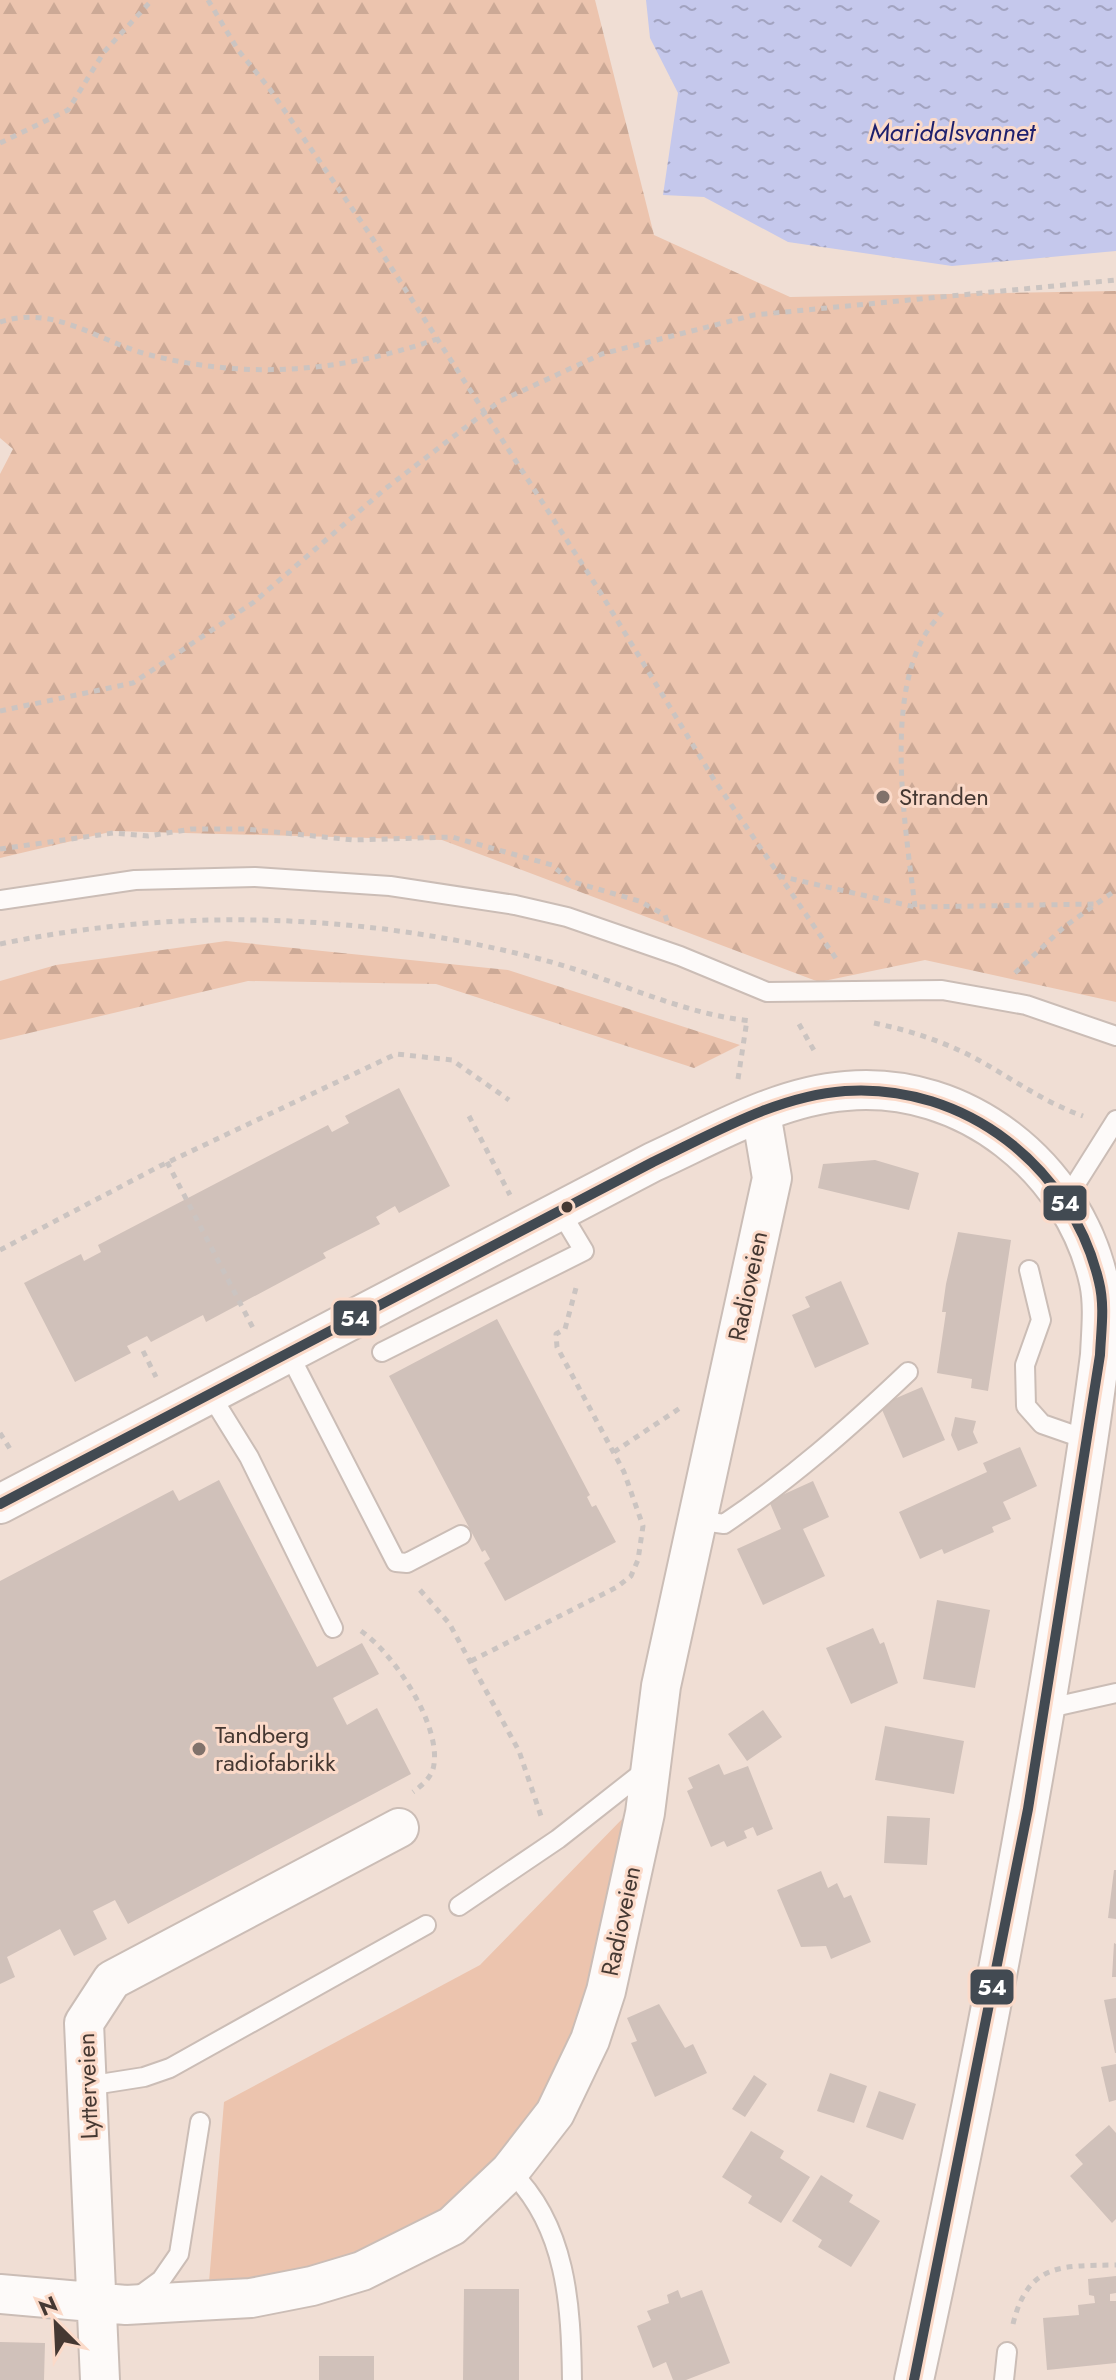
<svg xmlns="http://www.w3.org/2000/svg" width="1116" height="2380" viewBox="0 0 1116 2380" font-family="Jost,sans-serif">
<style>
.grass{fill:#ecc4ae}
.forest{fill:url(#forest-firs)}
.water{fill:url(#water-ripples)}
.building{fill:#d0c1ba}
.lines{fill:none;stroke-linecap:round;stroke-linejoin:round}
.lane-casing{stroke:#cbbdb6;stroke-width:22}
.street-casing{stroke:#cbbdb6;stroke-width:42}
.path{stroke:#cbc4c1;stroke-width:5;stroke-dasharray:6 6;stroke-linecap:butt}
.lane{stroke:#fdfaf9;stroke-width:18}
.street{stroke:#fdfaf9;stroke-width:38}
.bus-1-casing{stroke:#fbdac9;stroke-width:16}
.bus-1{stroke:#424a52;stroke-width:10}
.poi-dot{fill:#81726b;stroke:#fbdac9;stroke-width:3}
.bus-dot{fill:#453832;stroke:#fbdac9;stroke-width:3}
.labels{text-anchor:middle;stroke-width:6;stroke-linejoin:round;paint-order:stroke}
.poi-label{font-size:24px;fill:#453832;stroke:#fbdac9;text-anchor:start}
.street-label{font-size:24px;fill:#453832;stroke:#fbdac9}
.water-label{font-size:26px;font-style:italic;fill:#1d1f6d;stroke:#fbdac9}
.line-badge{stroke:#fbdac9;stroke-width:3}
.badge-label{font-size:22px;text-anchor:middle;font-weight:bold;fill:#fff}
</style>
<defs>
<pattern id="forest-firs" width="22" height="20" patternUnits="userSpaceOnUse" patternTransform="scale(2)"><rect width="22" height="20" fill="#ecc4ae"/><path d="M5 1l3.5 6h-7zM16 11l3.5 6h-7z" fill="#cca996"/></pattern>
<pattern id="water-ripples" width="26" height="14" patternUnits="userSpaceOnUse" patternTransform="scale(2)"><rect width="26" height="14" fill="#c5c8ec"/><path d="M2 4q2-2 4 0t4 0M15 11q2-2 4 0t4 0" fill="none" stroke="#a2a3c0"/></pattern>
</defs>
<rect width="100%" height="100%" fill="#f0ded4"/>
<!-- grass -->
<path class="grass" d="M625 1816C586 2003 570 2170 368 2248 315 2269 266 2284 209 2282L224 2102 480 1965Z"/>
<!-- forest -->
<path class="forest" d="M0 0H595L654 235 790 297 1116 291V1002L925 960 819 982 442 840 114 831 0 858V474L13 449 0 438Z
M226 941 508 970 740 1045 694 1068 436 984 248 981 0 1040V981L56 965Z"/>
<!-- water -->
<path class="water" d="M646 0H1116V251L952 266 788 242 704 197 663 195 678 93 650 38Z"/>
<!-- building -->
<path class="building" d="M399 1088 450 1186 399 1213 395 1206 376 1217 380 1224 323 1253 326 1258 206 1322 203 1315 151 1342 147 1336 127 1346 131 1353 75 1382 24 1283 81 1254 84 1261 101 1252 98 1245 328 1125 332 1132 349 1123 345 1116Z
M875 1160 919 1173 909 1210 818 1188 823 1164Z
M958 1232 1011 1240 988 1391 971 1388 972 1379 937 1373 946 1312H942L946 1284Z
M841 1281 869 1344 815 1368 792 1315 810 1307 805 1297Z
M497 1319 590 1495 587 1497 592 1507 596 1505 616 1542 505 1601 484 1563 490 1559 485 1550 482 1552 389 1376Z
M922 1387 945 1440 903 1458 880 1405Z
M955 1417 976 1421 973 1432 978 1443 958 1451 951 1435Z
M1020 1447 1037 1486 1003 1502 1011 1519 992 1527 994 1532 944 1554 942 1549 920 1559 899 1512 987 1472 983 1463Z
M219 1480 317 1667 362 1643 379 1674 333 1698 347 1725 377 1708 411 1774 128 1924 115 1900 93 1911 107 1939 74 1956 60 1929 7 1957 15 1977 0 1984V1581L173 1490 179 1501Z
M813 1481 829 1517 803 1529 825 1576 763 1605 737 1549 781 1529 769 1501Z
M937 1600 990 1610 975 1688 923 1679Z
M873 1628 880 1644 884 1642 898 1683 851 1704 826 1648Z
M763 1710 782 1737 747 1761 728 1734Z
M885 1726 964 1741 954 1794 875 1780Z
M719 1764 724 1775 748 1766 773 1829 757 1836 753 1827 744 1831 747 1838 727 1847 724 1841 711 1847 687 1791 693 1788 688 1778Z
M887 1816 930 1818 927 1865 884 1863Z
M1114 1870H1116V1919L1108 1918Z
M821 1871 828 1888 837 1883 844 1898 851 1895 871 1942 831 1959 826 1946 801 1947 777 1890Z
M1114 1943 1116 1944V1977H1112Z
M1116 1998V2053H1115L1104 2000Z
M659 2004 685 2048 693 2044 707 2073 655 2097 631 2043 637 2041 627 2018Z
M1116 2064V2100L1109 2102 1101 2067Z
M830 2073 867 2086 854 2123 817 2111Z
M754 2075 767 2084 745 2117 732 2109Z
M879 2091 916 2104 903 2140 866 2127Z
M1109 2125 1116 2133V2219L1112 2223 1070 2176 1083 2164 1075 2155Z
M751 2131 784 2151 780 2158 810 2177 781 2223 748 2203 752 2196 722 2177Z
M821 2175 853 2195 849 2202 880 2221 851 2267 818 2247 822 2240 792 2221Z
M1116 2276V2293L1110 2294V2301H1116V2363L1047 2370 1043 2318 1079 2315 1078 2305 1095 2303 1094 2296 1089 2295 1088 2279Z
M464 2289H519V2380H463Z
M678 2290 681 2298 702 2290 730 2363 686 2380H673L666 2362 653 2368 637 2326 651 2320 647 2311 669 2303 667 2295Z
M0 2342 45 2343 44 2380H0Z
M319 2356H374V2380H319Z"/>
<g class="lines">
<!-- lane casing -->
<g class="lane-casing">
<path id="lane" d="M0 900 135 880 255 877 390 886 515 905 567 917 680 956 767 992 942 990 1026 1005 1116 1036
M1065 1201 1116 1120
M1029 1270 1041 1320 1025 1365 1026 1406 1042 1424 1088 1440
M288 1352 396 1562 407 1563 461 1535
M382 1352 584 1251 560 1211
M210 1394 249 1457 333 1628
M696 1520 724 1524C791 1479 849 1428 908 1372
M1045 1709 1116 1693
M459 1906 558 1839 647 1769
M87 2086 144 2077 170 2068 426 1925
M510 2171C567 2226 571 2306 572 2380
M135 2299 161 2280 179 2254 200 2122
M1004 2380 1007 2352"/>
</g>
<!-- street casing -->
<g class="street-casing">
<path id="street" d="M0 1504 653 1162C714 1134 779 1096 846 1091 965 1080 1074 1168 1099 1282 1104 1306 1101 1331 1100 1355 1089 1443 1074 1531 1060 1618 1019 1874 969 2127 914 2380
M0 2294 126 2305 251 2298 312 2286 362 2271 452 2226 510 2171 555 2113 590 2040 606 1991 645 1813 661 1686 772 1178 761 1113
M100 2380 84 2023 112 1980 399 1828"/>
</g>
<!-- path -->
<path class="path" d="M208 0 238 50 269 88 369 233 597 587 713 778 837 960
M0 143 68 110 104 52 152 0
M0 322C56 304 98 342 150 355 250 380 341 372 437 339
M0 711 133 683 254 602 385 489 500 401 602 354 754 315 1116 280
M0 849 113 833 148 836 192 829H246L353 840 452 837 552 865 570 881 639 901 665 915 667 921
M779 876 915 907 1097 904
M915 907C906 832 886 712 921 642 926 631 935 621 942 612
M0 944C178 907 360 913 536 958 609 976 678 1014 752 1021
M1015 973 1064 927 1116 890
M874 1023C908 1030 942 1041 973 1057 1010 1077 1043 1102 1083 1116
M799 1024 816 1054
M738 1079 747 1020
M469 1116 510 1195
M167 1162 253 1328
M0 1250 160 1166 396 1054 452 1060 509 1100
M143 1351 156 1377
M0 1433 12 1452
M614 1452 680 1408
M420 1590 449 1623 519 1751 541 1816
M361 1631C394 1653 444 1729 433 1769 430 1779 421 1786 413 1792
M471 1661 617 1587 631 1576 638 1560 643 1526 624 1472 557 1347 556 1334 565 1329 576 1288
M1013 2324C1028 2262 1063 2266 1116 2265"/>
<!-- lane -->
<use href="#lane" class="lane"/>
<!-- street -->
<use href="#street" class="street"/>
<!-- bus-1 casing -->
<g class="bus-1-casing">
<path id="bus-1" d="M0 1504 653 1162C714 1133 777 1096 845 1091 965 1083 1072 1167 1099 1282 1105 1306 1101 1331 1100 1355L1028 1809 914 2380"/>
</g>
<!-- bus-1 -->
<use href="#bus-1" class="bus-1"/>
</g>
<!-- markers -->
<g class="poi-dot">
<circle cx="883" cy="797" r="8"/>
<circle cx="199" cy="1749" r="8"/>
</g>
<circle class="bus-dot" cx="567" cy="1207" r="7"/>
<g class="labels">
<!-- poi labels -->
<g class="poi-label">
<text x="899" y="805">Stranden</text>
<text x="215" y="1743">Tandberg<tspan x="215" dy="28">radiofabrikk</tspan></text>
</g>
<!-- street labels -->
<g class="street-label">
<text transform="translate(748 1286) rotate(-78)" y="8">Radioveien</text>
<text transform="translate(621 1921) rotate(-78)" y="8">Radioveien</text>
<text transform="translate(88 2086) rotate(-92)" y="8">Lytterveien</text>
</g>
<!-- water labels -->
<g class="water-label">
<text x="952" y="141">Maridalsvannet</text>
</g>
</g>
<g class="line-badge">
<rect x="1042" y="1184" width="46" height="38" rx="8" fill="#424a52"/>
<rect x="332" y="1299" width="46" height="38" rx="8" fill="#424a52"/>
<rect x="969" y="1968" width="46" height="38" rx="8" fill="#424a52"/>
</g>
<g class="badge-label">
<text x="1065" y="1211">54</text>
<text x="355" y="1326">54</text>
<text x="992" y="1995">54</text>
</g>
<!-- north arrow -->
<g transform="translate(56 2324) rotate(336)" stroke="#fbdac9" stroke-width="6" paint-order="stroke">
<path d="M0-6L14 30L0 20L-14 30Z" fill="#453832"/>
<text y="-12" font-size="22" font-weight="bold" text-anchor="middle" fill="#453832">N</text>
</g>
</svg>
